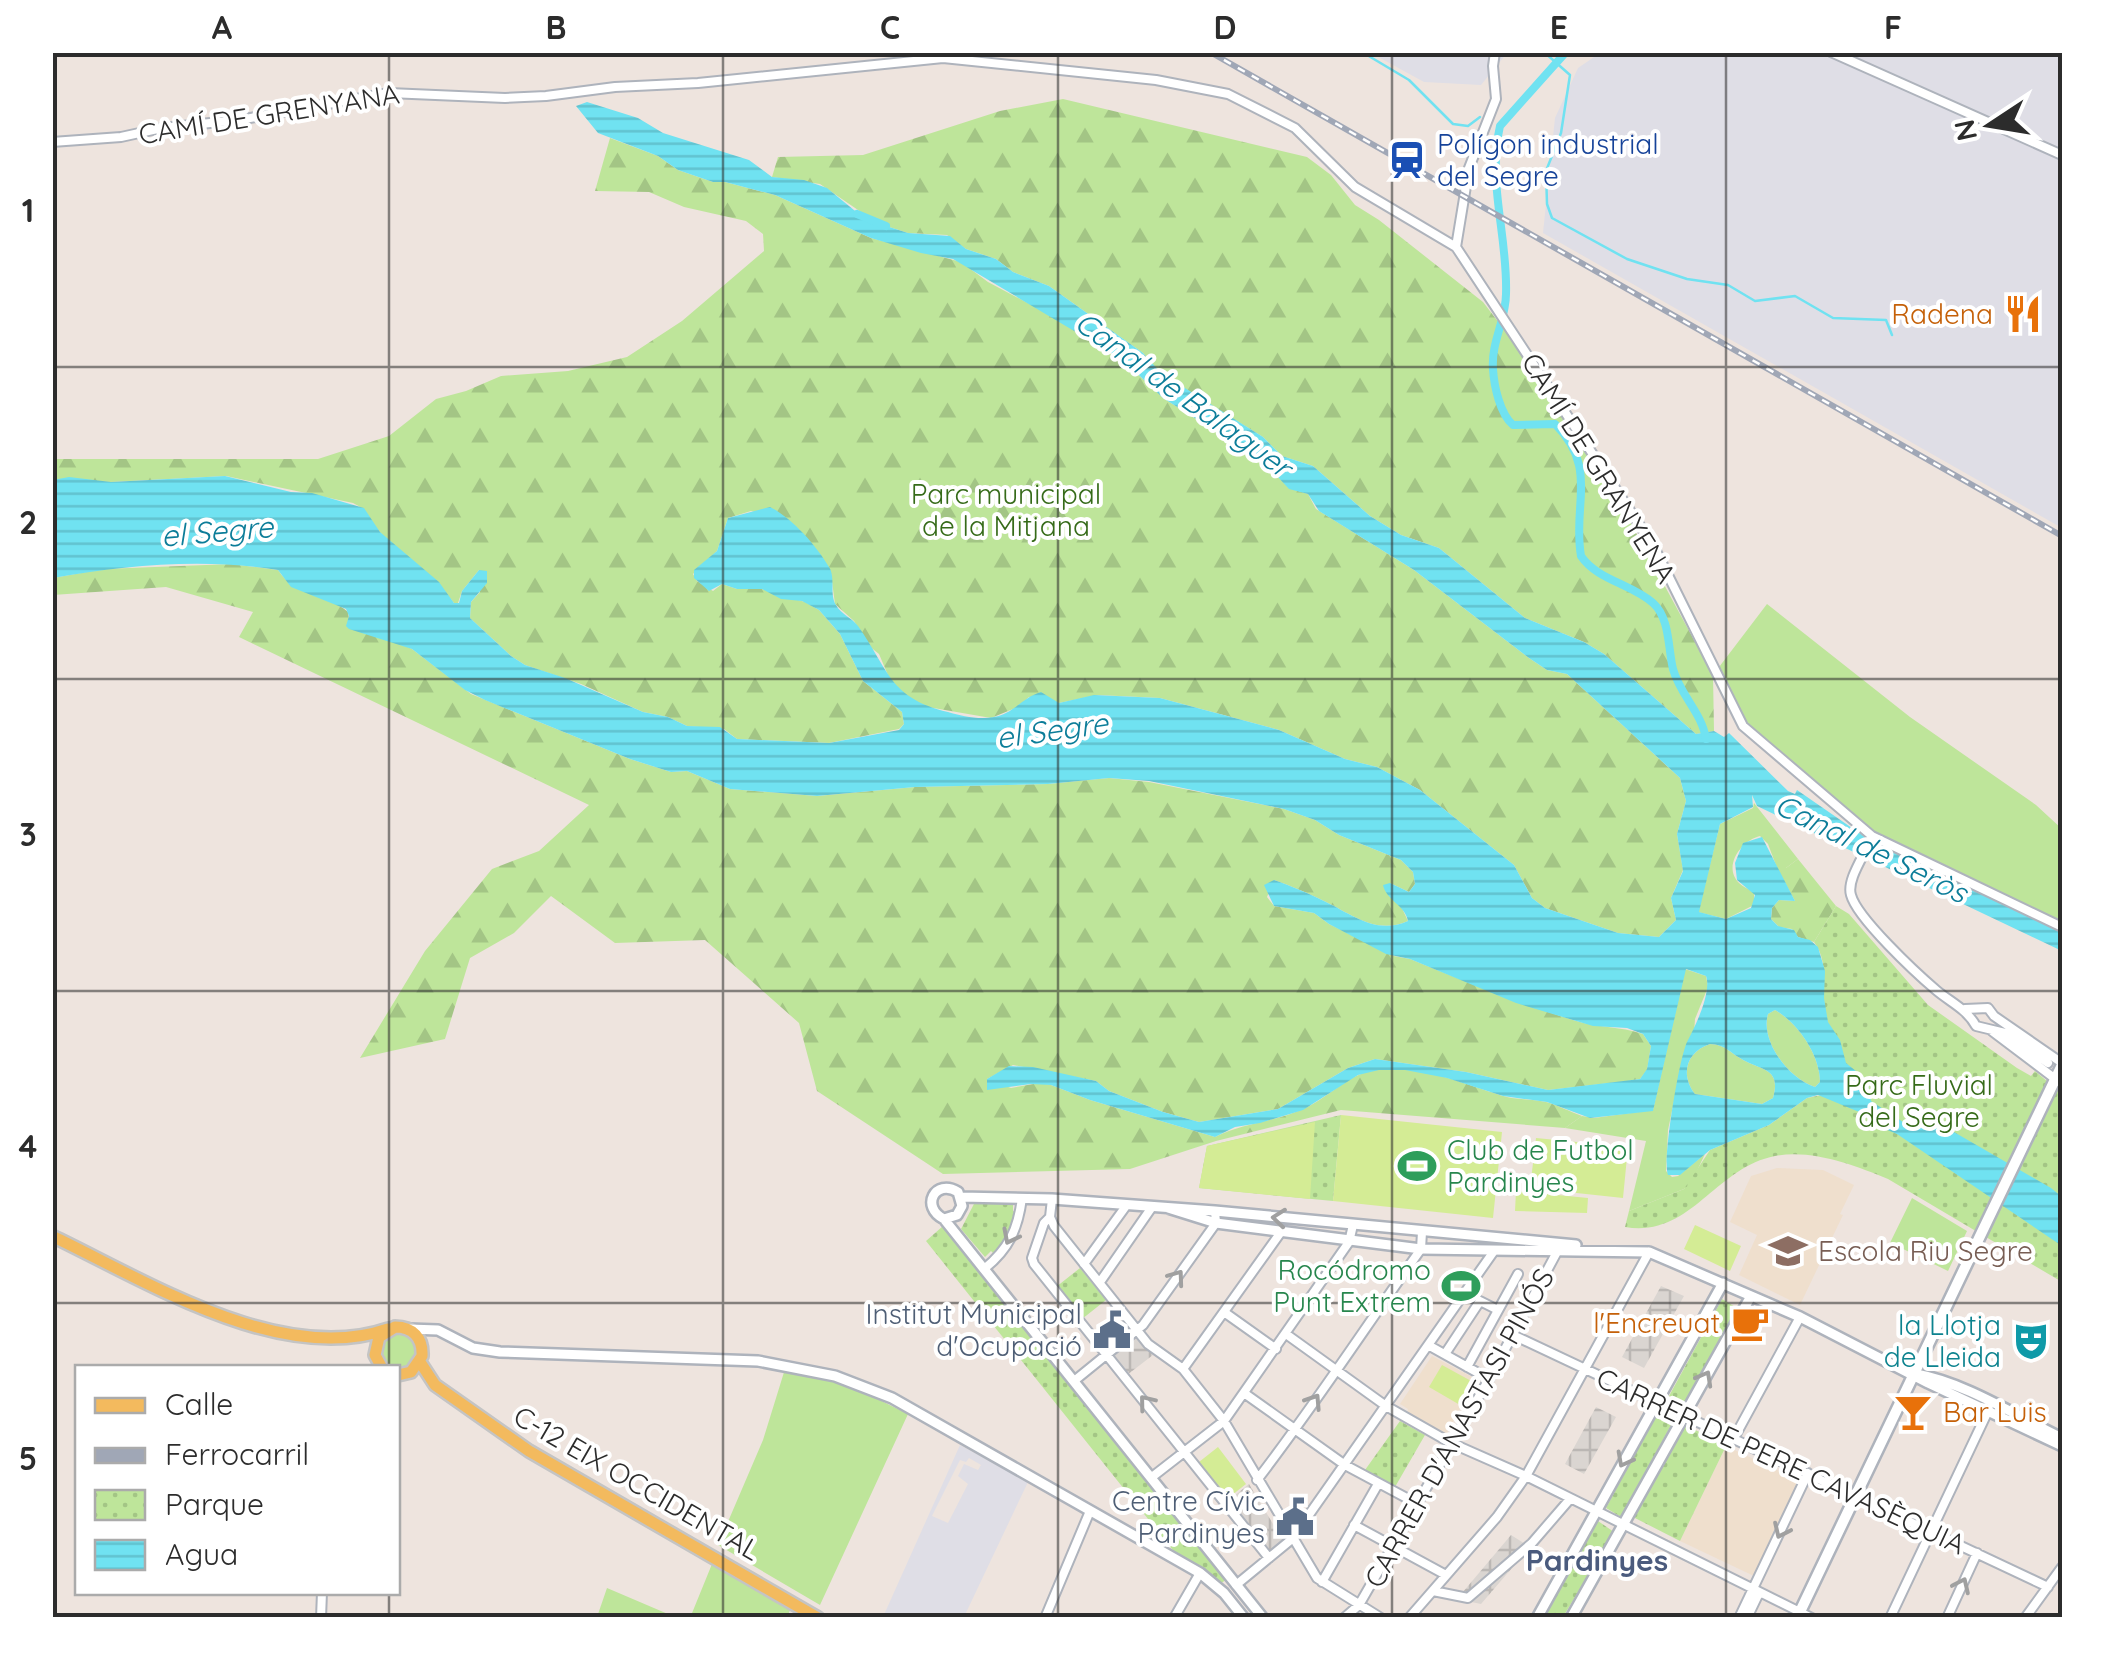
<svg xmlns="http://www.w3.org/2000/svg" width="2115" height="1670" viewBox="0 0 2115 1670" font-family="Quicksand,sans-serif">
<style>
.industrial{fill:#dfdee6;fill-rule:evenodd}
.education{fill:#efdfcd}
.grass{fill:#bee59a}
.forest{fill:url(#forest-firs)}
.park{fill:url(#park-dots)}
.pitch{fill:#d4ec95}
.plaza{fill:url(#plaza-grid)}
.water{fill:url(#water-rules);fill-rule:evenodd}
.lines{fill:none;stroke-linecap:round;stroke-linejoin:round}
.stream{stroke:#70e2f1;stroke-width:2.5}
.canal{stroke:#70e2f1;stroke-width:8}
.minor-casing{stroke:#aeb3bc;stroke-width:12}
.tertiary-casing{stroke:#aeb3bc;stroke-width:14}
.secondary-casing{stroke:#aeb3bc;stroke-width:15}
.primary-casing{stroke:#c4c4c4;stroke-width:16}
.minor{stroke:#fff;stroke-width:8}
.tertiary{stroke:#fff;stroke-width:9}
.secondary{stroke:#fff;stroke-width:10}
.primary{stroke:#f3ba5e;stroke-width:11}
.rail-casing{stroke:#a0a7b6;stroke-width:6}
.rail{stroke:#fff;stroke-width:2.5;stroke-dasharray:8;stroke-linecap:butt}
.oneway{stroke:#a0a0a0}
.grid{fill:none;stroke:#2c2c2c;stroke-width:2.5;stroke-opacity:0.55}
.labels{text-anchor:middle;stroke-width:8;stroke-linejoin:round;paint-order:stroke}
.street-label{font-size:28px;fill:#2c2c2c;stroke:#fff}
.transit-label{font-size:28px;fill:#164399;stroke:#fff;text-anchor:start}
.food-label{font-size:28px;fill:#c56008;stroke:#fff;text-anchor:end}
.park-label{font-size:28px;fill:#366b19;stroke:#fff}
.leisure-label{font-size:28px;fill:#27864d;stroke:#fff;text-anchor:start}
.education-label{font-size:28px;fill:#785e54;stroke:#fff;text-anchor:start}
.service-label{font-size:28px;fill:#4e5e75;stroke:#fff;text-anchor:end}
.culture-label{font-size:28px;fill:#0d838f;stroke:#fff;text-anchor:end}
.water-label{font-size:30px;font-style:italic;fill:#0c7d99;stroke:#fff}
.neighbourhood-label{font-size:30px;font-weight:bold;fill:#4b5b7d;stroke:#fff}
.neatline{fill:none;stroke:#2c2c2c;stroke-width:4}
.grid-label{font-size:32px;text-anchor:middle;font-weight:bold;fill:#2c2c2c}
</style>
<defs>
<pattern id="forest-firs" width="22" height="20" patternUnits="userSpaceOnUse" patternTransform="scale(2.5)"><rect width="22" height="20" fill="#bee59a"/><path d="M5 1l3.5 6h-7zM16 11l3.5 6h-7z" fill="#a3c585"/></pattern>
<pattern id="park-dots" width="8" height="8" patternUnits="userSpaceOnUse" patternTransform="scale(2.5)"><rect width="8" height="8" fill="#bee59a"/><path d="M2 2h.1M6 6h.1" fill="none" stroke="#a3c585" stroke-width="1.8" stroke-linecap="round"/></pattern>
<pattern id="plaza-grid" width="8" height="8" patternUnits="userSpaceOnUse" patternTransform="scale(2.5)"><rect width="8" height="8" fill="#dad5d1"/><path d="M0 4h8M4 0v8" fill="none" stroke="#bbb7b4"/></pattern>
<pattern id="water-rules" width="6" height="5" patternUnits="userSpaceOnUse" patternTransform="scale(2.5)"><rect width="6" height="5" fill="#70e2f1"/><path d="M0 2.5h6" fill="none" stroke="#61c2cf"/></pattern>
</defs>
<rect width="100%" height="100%" fill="#eee4de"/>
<!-- industrial -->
<path class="industrial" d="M1371 53H1507L1481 85 1424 82Z
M1600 53H2062V528L1543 233 1555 118 1578 68Z
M960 1445 1028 1482 964 1617H883ZM969 1458 981 1465 978 1470 964 1464 958 1476 968 1484 948 1523 932 1516 960 1460 966 1462Z"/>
<!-- education -->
<path class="education" d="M1777 1168 1823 1170 1854 1185 1840 1214 1843 1215 1800 1305 1739 1275 1757 1235 1730 1222 1751 1176Z
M1432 1356 1476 1379 1446 1435 1407 1413 1408 1409 1400 1404Z
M1726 1446 1801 1481 1756 1577 1680 1541Z"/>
<!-- grass -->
<path class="grass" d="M1767 604 1910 717 2036 805 2062 829V931L1874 833 1750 731 1733 710 1713 675Z
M1754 803 1798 859 1786 868H1777L1768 844 1760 836C1742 840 1722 866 1739 883 1743 887 1749 889 1754 892V905L1726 919 1698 912 1720 824 1753 808Z
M1685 969 1706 976 1708 987 1695 1019 1694 1033 1686 1046 1678 1082 1668 1130 1666 1171 1672 1177 1678 1176 1705 1154 1693 1179 1684 1189 1629 1211 1646 1141 1565 1128 1582 1116 1594 1118 1653 1110Z
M1775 1010C1798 1023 1820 1055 1820 1082L1815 1087C1789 1079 1760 1041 1768 1014Z
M1710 1044C1725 1045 1728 1051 1740 1058 1759 1071 1782 1066 1773 1098L1762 1104 1695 1094C1680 1075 1686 1052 1710 1044Z
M1912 1198 1967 1231 1948 1271 1899 1247 1896 1251 1888 1247Z
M381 1351a18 18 0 1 1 36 0a18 18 0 1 1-36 0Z
M785 1369 849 1385 908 1414 820 1605 718 1545 763 1440Z
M712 1564 791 1608 787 1617 690 1618Z
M607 1588 675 1617H597Z"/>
<!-- forest -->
<path class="forest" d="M1063 99 1307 157 1331 175 1355 205 1379 220 1483 302 1516 345 1622 507 1713 675 1714 731 1696 734 1604 654 1584 642 1525 618 1439 548 1401 535 1370 516 1313 466 1282 456 1263 437 1161 374 1143 353 1049 286 1013 272 996 259 966 249 947 235 908 233 877 223 820 184 772 177 778 157 863 155 1000 111Z
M610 138 658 156 678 170 713 182H725L775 195 871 238 961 262 988 282 1056 318 1101 349 1123 360 1163 398 1264 462 1289 488 1308 494 1316 509 1414 570 1529 658 1547 670 1567 674 1680 778 1686 801 1677 834 1683 870 1671 898 1676 920 1659 937 1618 933 1545 908 1532 898 1514 865 1420 790 1377 767 1345 759 1279 730 1160 698 1098 695 1059 703 1029 697 1018 707 991 718 922 706 911 701 890 680 879 654 869 646 854 621 835 604 831 574 791 522 751 511 728 518 717 551 693 574 697 581 713 591 722 584 737 589H762L805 602 819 610 840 634 863 681 902 712 904 724 899 729 829 743 737 739 724 729 687 726 668 717 643 712 581 684 525 665 511 656 470 618 471 602 480 592 479 570 462 591 458 603H454C433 575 402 558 379 531 369 519 368 510 353 503L226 476 111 482 53 480V459H318L389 436 436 399 466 391 501 376 568 371 627 357 682 321 764 251 763 234 746 221 684 207 649 192 595 191Z
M232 564 278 570C298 600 325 591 348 612L349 619 412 649 471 694 630 759 671 772 687 771 730 789 817 796 915 787 1048 784 1109 778 1149 782 1284 809 1315 820 1339 835 1401 860 1413 872 1415 884 1409 892 1390 883 1408 921C1376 935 1353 915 1326 902 1310 894 1291 886 1274 880L1267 897 1274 906 1314 913 1329 924 1394 956 1410 959C1464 981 1518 1003 1573 1020 1596 1028 1620 1026 1643 1034L1651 1046 1647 1070 1640 1079 1628 1081 1548 1090 1466 1072 1375 1059 1348 1068 1278 1109 1199 1122 1163 1112 1109 1091 1096 1081 1013 1065 987 1079 1011 1088 1039 1083 1051 1085 1090 1100 1215 1137C1243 1123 1274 1122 1303 1109 1324 1100 1342 1081 1363 1073 1408 1057 1464 1085 1507 1097 1520 1100 1533 1099 1546 1102 1558 1105 1570 1112 1582 1116L1565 1128 1341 1110 1216 1141 1130 1169 943 1174 817 1091 799 1023 705 940 615 943 551 896 514 933 470 958 445 1039 360 1058 425 951 492 869 539 851 589 805 239 637 253 612 166 587 53 595V578L103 569Z
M1798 859 1836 906 1814 942 1798 937 1792 929 1779 927 1771 919 1772 908 1779 900 1795 901 1777 868H1786Z"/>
<!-- park -->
<path class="park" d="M1836 906 1849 914 1928 1005 2017 1068 2031 1076 2035 1071 2062 1094V1282L1888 1179C1854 1165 1812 1149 1775 1156 1714 1168 1691 1238 1625 1227L1629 1211 1684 1189 1710 1150 1769 1125 1807 1098 1822 1095 1841 1044C1838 1037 1831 1030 1828 1023 1818 996 1832 966 1814 942Z
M1341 1115 1333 1201 1199 1188 1207 1146Z
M975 1202 1013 1204V1211L1017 1212 1011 1233 995 1255 991 1251 985 1257 961 1229Z
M943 1226 1227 1579 1220 1584 1176 1554 926 1241Z
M1080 1268 1106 1300 1082 1319 1056 1287Z
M1722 1299 1737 1308 1684 1404 1669 1396Z
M1655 1417 1671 1425 1621 1517 1606 1508Z
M1400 1421 1425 1435 1395 1487 1365 1470Z
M1684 1424 1726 1446 1680 1541 1633 1517Z
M1598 1521 1614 1532 1563 1617H1544Z"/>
<!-- pitch -->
<path class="pitch" d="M1341 1115 1502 1132 1493 1218 1333 1201Z
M1315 1122 1310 1199 1199 1188 1207 1146Z
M1536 1138 1628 1147 1623 1198 1530 1188Z
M1516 1191 1588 1198 1587 1213 1515 1211Z
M1695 1225 1741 1246 1730 1271 1684 1249Z
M1442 1365 1473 1382 1460 1405 1429 1387Z
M1218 1447 1246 1484 1227 1499 1199 1462Z"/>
<!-- plaza -->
<path class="plaza" d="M1661 1286 1684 1296 1644 1368 1622 1357Z
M1136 1334 1153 1355 1127 1375 1111 1355Z
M1596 1407 1616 1417 1584 1474 1565 1464Z
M1249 1484 1279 1534 1284 1537 1282 1544 1269 1555 1228 1501Z
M1511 1535 1530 1547 1481 1604 1457 1599Z"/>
<!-- water -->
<path class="water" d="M587 102 638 118 663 133 749 160 772 177 804 180 827 188 860 215 877 223 908 233 950 236 966 249 996 259 1013 272 1049 286 1143 353 1161 373 1263 437 1282 456 1313 466 1370 516 1401 535 1439 548 1525 618 1584 642 1604 654 1696 734 1714 731 1724 737 1729 733 1788 791 1795 794 1797 790 1865 837 2062 932V951L1757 806 1752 795 1753 807 1720 824 1699 912 1726 919 1751 908 1755 895 1737 880 1735 863 1743 843 1762 837 1795 901 1779 900 1772 908 1771 919 1778 926 1794 930 1798 937 1810 940 1818 947 1825 971 1824 998 1828 1022 1840 1040 1846 1063 1867 1080 1871 1101 1906 1124 1925 1118 1939 1128H1947L2051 1188 2062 1197V1246L1897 1134 1878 1126 1864 1114 1818 1095 1807 1098 1769 1125 1710 1150 1680 1175H1668C1662 1161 1679 1059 1687 1042 1695 1027 1712 992 1706 976L1686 969 1653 1111 1590 1118 1547 1102 1503 1096 1447 1078 1405 1070H1379L1358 1075 1303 1110 1260 1123 1235 1127 1215 1137 1090 1100 1051 1085 1031 1084 987 1090V1079L1009 1066 1033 1067 1096 1081 1109 1091 1163 1112 1199 1122 1278 1109 1348 1068 1375 1059 1466 1072 1548 1090 1640 1079 1647 1069 1651 1046 1643 1034 1627 1028 1593 1026 1516 1003 1410 959 1386 954 1329 924 1314 913 1274 906 1264 885 1274 880C1291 886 1310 894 1326 902 1353 915 1376 935 1408 921 1405 905 1386 900 1383 885L1390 883 1409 892 1415 884 1413 872 1401 860 1339 835 1315 820 1284 809 1149 781 1109 778 1048 784 915 787 817 796 730 789 687 771 671 772 630 759 485 700 465 690 412 649 349 629 346 626 349 616 346 609 291 587 278 570C204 558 126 565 53 578V480L69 477 111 482 225 476 291 492 312 493 364 508 380 532 439 582 454 603H459L462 591 479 570 487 571V583L471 602 470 618 511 656 525 665 565 678 643 712 668 717 687 726 720 727 737 739 829 743 899 730 904 724 902 712 863 681 840 634 819 610 802 601 781 599 762 589H737L722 584 709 591 694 578V570L717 551 728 518 770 507C792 518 816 545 829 567 836 578 829 594 836 605 841 614 852 618 858 626 889 670 889 698 948 712 962 716 979 720 994 717 1013 714 1023 697 1041 692L1059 703 1094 695 1160 698 1279 730 1345 759 1377 767 1420 790 1514 865 1532 898 1545 908 1618 933 1659 937 1676 920 1671 898 1683 871 1677 834 1686 801 1680 778 1567 674 1547 670 1529 658 1414 570 1319 511 1308 494 1289 489 1264 462 1163 398 1123 360 953 259 921 253 871 238 775 195 725 182H713L678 170 658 156 598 133 576 106ZM1775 1010C1798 1023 1820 1055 1820 1082L1815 1087C1789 1079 1760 1041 1768 1014ZM1710 1044C1725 1045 1728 1051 1740 1058 1759 1071 1782 1066 1773 1098L1762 1104 1695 1094C1680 1075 1686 1052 1710 1044Z"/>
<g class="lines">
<!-- stream -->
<path class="stream" d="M1362 52 1409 80 1453 124 1468 126 1480 117
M1544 52 1570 75 1561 133 1546 171 1547 204 1552 218 1627 259 1687 279 1728 285 1755 301 1795 296 1833 318 1886 320 1892 335"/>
<!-- canal -->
<path class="canal" d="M1566 52 1500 126C1487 184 1508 236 1506 294 1506 320 1491 342 1493 369 1494 386 1500 414 1513 425L1555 424C1599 468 1572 505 1581 556 1597 580 1632 584 1653 603 1670 618 1668 649 1673 669 1680 695 1702 713 1706 739
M857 214 886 226"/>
<!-- minor casing -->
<g class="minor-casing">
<path id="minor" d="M1831 52 2062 155
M52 142 121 137 162 128 239 120 389 93 505 98 546 96 615 87 698 83 943 58 1156 80 1228 94 1295 128 1355 187 1456 247 1654 547 1743 726 1872 836C1867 852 1846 879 1851 895 1857 918 1916 973 1936 990 1950 1002 1967 1009 1976 1026L2005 1033 2048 1063
M1456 247 1469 168 1496 99 1493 66 1495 52
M1872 836 2062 927
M1965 1009 1988 1008 1994 1016 2062 1063
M1992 1031 2062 1084
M1052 1199 1050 1217 1054 1226 1148 1344 1183 1369 1224 1421 1317 1578 1381 1618
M1050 1217 1044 1223 1032 1258 1034 1264 1269 1558
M1084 1264 1126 1206
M984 1269C1009 1249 1018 1229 1022 1198
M1100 1282 1152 1207
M1224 1312 1276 1349
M1286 1334 1386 1406 1451 1443 1526 1476 1812 1618
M1513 1335 2048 1587
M1428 1345 1489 1379
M1445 1354 1480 1301 1498 1310
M1467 1367 1518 1274
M1183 1369 1281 1232
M1074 1381 1143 1325 1216 1223 1215 1211
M1244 1393 1345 1465 1416 1503
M1734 1438 1800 1317
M1152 1477 1224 1421 1349 1242 1353 1225
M1257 1480C1315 1405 1366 1326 1421 1249L1422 1232
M1354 1525 1446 1575
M1322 1582 1378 1484
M1236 1585 1292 1539 1494 1251
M1433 1591 1468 1598 1532 1543 1570 1499
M321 1618 322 1592
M1045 1618 1090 1511
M1174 1618 1200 1573
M1344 1618 1359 1605 1489 1379 1558 1250
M1409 1618 1497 1517 1526 1476 1649 1252
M1739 1618 1808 1473
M1747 1618 1759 1593
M1890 1618 1988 1411
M1947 1618 1977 1553
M2025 1618 2062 1567"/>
</g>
<!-- tertiary casing -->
<g class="tertiary-casing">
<path id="tertiary" d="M961 1197 1052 1199 1215 1211 1576 1245
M1168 1208 1216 1223 1421 1249 1649 1252 1800 1317 1928 1383 2062 1446
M944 1219 957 1215 962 1206 958 1192C935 1178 920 1207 944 1219L1263 1618
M409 1329 438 1330 473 1348 500 1352 758 1361 835 1376 892 1398 1200 1573 1224 1593 1244 1618
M1916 1374C1966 1383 2016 1416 2062 1438
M1537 1618 1723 1283
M1571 1618 1751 1296"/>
</g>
<!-- secondary casing -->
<g class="secondary-casing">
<path id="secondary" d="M1797 1618 2062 1065"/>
</g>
<!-- primary casing -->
<g class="primary-casing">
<path id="primary" d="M52 1236C148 1282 281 1366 388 1329
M420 1362 435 1385 529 1451 818 1618
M382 1368 375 1355 379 1337 395 1327C413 1327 423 1338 422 1356L411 1372 398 1375"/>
</g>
<!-- minor -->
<use href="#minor" class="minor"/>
<!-- tertiary -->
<use href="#tertiary" class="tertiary"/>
<!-- secondary -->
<use href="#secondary" class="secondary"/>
<!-- primary -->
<use href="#primary" class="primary"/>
<!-- rail casing -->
<g class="rail-casing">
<path id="rail" d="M1210 52 2062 536"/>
</g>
<!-- rail -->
<use href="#rail" class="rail"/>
</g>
<!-- one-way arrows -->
<defs><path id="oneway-chevron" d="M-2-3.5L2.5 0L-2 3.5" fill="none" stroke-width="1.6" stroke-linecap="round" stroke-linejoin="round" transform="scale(2.5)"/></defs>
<g class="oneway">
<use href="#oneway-chevron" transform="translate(1279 1218) rotate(-174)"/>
<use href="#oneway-chevron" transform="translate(1010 1237) rotate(117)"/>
<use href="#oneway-chevron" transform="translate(1177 1277) rotate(-54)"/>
<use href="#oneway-chevron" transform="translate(1705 1378) rotate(-61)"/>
<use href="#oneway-chevron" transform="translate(1314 1401) rotate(-57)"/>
<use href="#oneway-chevron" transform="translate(1146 1402) rotate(-129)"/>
<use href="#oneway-chevron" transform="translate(1624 1460) rotate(118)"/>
<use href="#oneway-chevron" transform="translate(1781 1531) rotate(115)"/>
<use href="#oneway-chevron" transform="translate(1962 1585) rotate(-65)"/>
</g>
<!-- grid -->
<path class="grid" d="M389 52V1368M723 52V1618M1058 52V1618M1392 52V1618M1726 52V1618M52 367H2062M52 679H2062M52 991H2062M52 1303H2062M389 1592V1618"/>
<!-- icons -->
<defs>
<g id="station-bare" transform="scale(3)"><path d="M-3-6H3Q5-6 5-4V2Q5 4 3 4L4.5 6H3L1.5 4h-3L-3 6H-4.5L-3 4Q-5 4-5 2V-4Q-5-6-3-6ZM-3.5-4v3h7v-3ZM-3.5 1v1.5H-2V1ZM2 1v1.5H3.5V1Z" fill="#1a4fb4" stroke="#fff" stroke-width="2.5" paint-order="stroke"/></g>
<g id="restaurant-bare" transform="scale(3)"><path d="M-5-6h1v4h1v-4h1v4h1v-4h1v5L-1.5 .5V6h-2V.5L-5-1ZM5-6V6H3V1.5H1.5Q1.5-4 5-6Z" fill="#e8710a" stroke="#fff" stroke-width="2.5" paint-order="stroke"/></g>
<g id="stadium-bare" transform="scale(3)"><path d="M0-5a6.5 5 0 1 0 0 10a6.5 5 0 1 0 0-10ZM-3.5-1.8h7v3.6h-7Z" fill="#2e9e5b" stroke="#fff" stroke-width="2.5" paint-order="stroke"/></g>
<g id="school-bare" transform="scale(3)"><path d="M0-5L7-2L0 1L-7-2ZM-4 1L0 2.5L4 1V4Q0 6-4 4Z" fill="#8d6e63" stroke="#fff" stroke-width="2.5" paint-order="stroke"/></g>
<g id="cafe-bare" transform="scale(3)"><path d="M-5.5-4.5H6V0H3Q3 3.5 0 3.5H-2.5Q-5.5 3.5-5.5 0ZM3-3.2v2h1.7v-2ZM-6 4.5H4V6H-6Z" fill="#e8710a" stroke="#fff" stroke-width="2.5" paint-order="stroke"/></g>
<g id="civic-bare" transform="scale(3)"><path d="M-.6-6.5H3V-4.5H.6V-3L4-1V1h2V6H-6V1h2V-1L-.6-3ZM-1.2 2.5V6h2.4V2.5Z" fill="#5c6f8a" stroke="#fff" stroke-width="2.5" paint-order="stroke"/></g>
<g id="theatre-bare" transform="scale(3)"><path d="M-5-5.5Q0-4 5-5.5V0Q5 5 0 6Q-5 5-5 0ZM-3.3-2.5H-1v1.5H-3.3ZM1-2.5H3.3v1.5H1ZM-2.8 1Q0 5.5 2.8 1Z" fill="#0f9aa8" stroke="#fff" stroke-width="2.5" paint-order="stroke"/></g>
<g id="bar-bare" transform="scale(3)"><path d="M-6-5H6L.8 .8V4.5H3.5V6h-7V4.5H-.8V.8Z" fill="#e8710a" stroke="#fff" stroke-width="2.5" paint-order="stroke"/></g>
</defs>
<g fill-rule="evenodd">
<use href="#station-bare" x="1407" y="160"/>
<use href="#restaurant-bare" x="2023" y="314"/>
<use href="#stadium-bare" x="1417" y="1166"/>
<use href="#school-bare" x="1788" y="1251"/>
<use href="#stadium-bare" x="1461" y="1286"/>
<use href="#cafe-bare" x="1750" y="1323"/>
<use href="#civic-bare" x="1112" y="1330"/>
<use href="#theatre-bare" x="2031" y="1341"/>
<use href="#bar-bare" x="1913" y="1412"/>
<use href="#civic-bare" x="1295" y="1517"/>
</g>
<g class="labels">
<!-- street labels -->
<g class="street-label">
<text transform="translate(269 114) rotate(-9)" y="10">CAMÍ DE GRENYANA</text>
<text transform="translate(1599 468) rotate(58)" y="10">CAMÍ DE GRANYENA</text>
<text transform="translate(1459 1428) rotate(-61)" y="10">CARRER D'ANASTASI PINÓS</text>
<text transform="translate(1781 1461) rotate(25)" y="10">CARRER DE PERE CAVASÈQUIA</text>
<text transform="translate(637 1483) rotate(30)" y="10">C-12 EIX OCCIDENTAL</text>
</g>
<!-- transit labels -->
<g class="transit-label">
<text x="1437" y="154">Polígon industrial<tspan x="1437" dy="32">del Segre</tspan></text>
</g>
<!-- food labels -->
<g class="food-label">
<text x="1993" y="324">Radena</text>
<text x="1720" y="1333">l'Encreuat</text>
<text x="1943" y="1422" text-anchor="start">Bar Luis</text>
</g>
<!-- park labels -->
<g class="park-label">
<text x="1006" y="504">Parc municipal<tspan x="1006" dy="32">de la Mitjana</tspan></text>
<text x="1919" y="1095">Parc Fluvial<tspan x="1919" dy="32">del Segre</tspan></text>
</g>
<!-- leisure labels -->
<g class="leisure-label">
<text x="1447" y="1160">Club de Futbol<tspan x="1447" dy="32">Pardinyes</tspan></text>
<text x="1431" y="1280" text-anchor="end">Rocódromo<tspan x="1431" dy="32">Punt Extrem</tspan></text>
</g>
<!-- education labels -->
<g class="education-label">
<text x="1818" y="1261">Escola Riu Segre</text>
</g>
<!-- service labels -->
<g class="service-label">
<text x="1082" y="1324">Institut Municipal<tspan x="1082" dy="32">d'Ocupació</tspan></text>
<text x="1265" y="1511">Centre Cívic<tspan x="1265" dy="32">Pardinyes</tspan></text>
</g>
<!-- culture labels -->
<g class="culture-label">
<text x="2001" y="1335">la Llotja<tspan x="2001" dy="32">de Lleida</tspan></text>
</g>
<!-- water labels -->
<g class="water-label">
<text transform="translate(1183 395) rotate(36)" y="10">Canal de Balaguer</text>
<text transform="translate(217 532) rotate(-5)" y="10">el Segre</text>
<text transform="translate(1052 731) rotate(-8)" y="10">el Segre</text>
<text transform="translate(1871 849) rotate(26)" y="10">Canal de Seròs</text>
</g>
<!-- neighbourhood labels -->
<g class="neighbourhood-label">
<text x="1597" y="1571">Pardinyes</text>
</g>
</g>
<!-- border -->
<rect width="2115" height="1670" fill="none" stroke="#ffffff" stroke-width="110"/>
<!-- legend -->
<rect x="75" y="1365" width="325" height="230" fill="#ffffff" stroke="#ababab" stroke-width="2.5"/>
<rect x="95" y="1398" width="50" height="15" fill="#f3ba5e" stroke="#ababab" stroke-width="2.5"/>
<text x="165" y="1415" font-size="30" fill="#2c2c2c">Calle</text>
<rect x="95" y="1448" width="50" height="15" fill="#a0a7b6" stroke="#ababab" stroke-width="2.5"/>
<text x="165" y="1465" font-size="30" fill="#2c2c2c">Ferrocarril</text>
<rect x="95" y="1490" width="50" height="30" fill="url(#park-dots)" stroke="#ababab" stroke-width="2.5"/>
<text x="165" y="1515" font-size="30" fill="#2c2c2c">Parque</text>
<rect x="95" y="1540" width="50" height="30" fill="url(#water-rules)" stroke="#ababab" stroke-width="2.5"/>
<text x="165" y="1565" font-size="30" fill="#2c2c2c">Agua</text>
<!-- north arrow -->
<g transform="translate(1990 125) rotate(258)" stroke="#ffffff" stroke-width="8" paint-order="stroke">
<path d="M0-8L18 38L0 25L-18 38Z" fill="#2c2c2c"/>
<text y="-15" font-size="28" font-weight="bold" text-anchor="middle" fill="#2c2c2c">N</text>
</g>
<rect x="55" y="55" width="2005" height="1560" class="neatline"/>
<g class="grid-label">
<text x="222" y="39">A</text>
<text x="556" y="39">B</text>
<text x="890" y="39">C</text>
<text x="1225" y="39">D</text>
<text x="1559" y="39">E</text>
<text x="1893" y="39">F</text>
<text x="28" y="222">1</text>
<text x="28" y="534">2</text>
<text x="28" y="846">3</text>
<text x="28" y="1158">4</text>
<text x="28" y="1470">5</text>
</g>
</svg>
